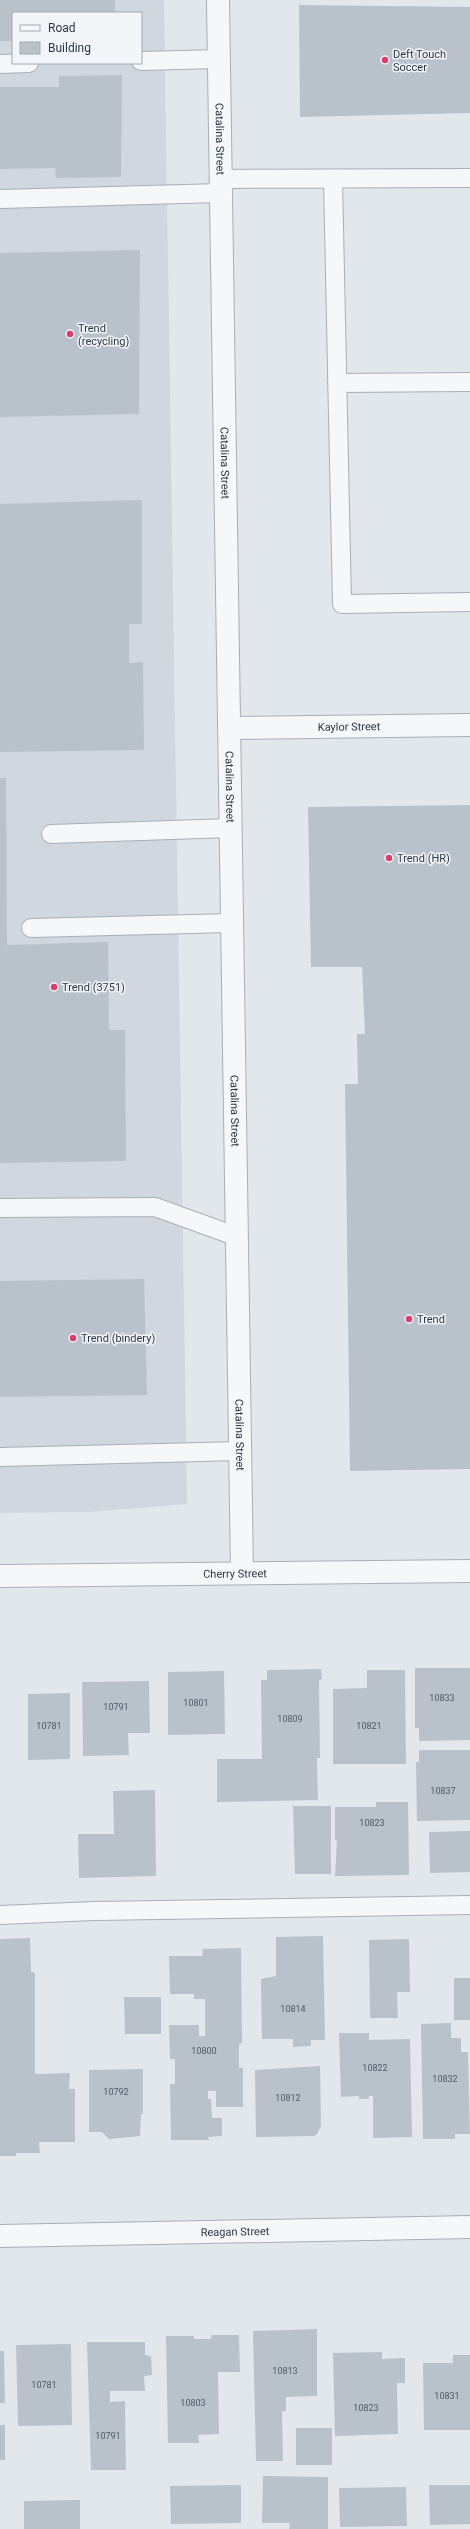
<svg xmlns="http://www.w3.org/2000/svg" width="470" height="2529" viewBox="0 0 470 2529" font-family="Roboto,sans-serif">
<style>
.built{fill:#d0d7de;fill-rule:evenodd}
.building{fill:#b9c1ca}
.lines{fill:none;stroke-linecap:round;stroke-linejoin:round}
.service-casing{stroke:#a7afb7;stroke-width:20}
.minor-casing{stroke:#a7afb7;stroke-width:24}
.service{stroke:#f5f7f9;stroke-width:18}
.minor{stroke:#f5f7f9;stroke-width:22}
.poi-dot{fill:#d93f6c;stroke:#f2f6f9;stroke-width:1.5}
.labels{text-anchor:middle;stroke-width:3;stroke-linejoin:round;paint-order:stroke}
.number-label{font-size:9px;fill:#4d5a66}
.poi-label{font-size:11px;fill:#293745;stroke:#f2f6f9;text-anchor:start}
.street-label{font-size:11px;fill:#293745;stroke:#f2f6f9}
</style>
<rect width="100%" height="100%" fill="#e2e7ec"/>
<!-- built -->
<path class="built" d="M0 0H164L187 1504 87 1512 0 1513ZM13 13H141V63H13Z"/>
<!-- building -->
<path class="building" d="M0 0H115V13H13V41H0Z
M299 5 470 7V113L300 117Z
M122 75 121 177 56 178 55 168 0 169V87H59V76Z
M140 250 139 414 0 417V253Z
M142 500V624H129V663L143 662 144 750 0 752V504Z
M0 778H6L7 945 108 942 109 1030H125L126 1161 0 1163Z
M470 805V1469L350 1471 345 1084H358L357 1034H365L362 967H311L308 807Z
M144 1279 147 1395 0 1397V1281Z
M415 1668H470V1740L419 1741V1728H415Z
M321 1669 322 1679 319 1680 320 1758H317L318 1800 217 1802V1759H262L261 1680H267V1670Z
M367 1670H405L406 1764H333V1689L367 1688Z
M224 1671 225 1734 168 1735V1672Z
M149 1681 150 1733H128L129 1755 83 1756 82 1682Z
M70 1693V1759L28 1760V1694Z
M419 1750H470V1820L417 1821 416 1762H419Z
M155 1790 156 1876 79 1878 78 1834H114L113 1791Z
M376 1802H408L409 1875 335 1876 337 1840H335V1807H376Z
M293 1806H331V1874H295Z
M470 1831V1872L430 1873 429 1832Z
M323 1936 325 2040H311V2046L293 2047V2039H262L261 1979 276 1976V1937Z
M30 1938 31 1972 35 1973V2074L70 2073 69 2089H75V2142H39L40 2153H16V2156H0V1939Z
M409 1939 410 1992H397L398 2018H370L369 1940Z
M241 1948 242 2043 239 2044V2068H243V2107H216V2091H208V2099H211L212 2118H222V2136L208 2137 209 2140H171L170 2084H175V2059H170L169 2025H199V2036H205V1999H194V1994H170L169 1956H202L203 1949Z
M454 1978H470V2020H454Z
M124 1997H161V2034H125Z
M451 2023V2038H461V2052H468L470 2134H455V2139H423L421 2024Z
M339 2033H369V2040L410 2039 412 2137 373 2138V2096H369V2099H359V2096L341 2097Z
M320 2066 321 2126 317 2134 314 2136 256 2137 255 2070Z
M143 2069V2114H141L140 2136 109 2139 102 2132H89V2070Z
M317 2329V2396L286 2397V2411H282L283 2461H256L253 2331Z
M211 2335H239L240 2372H218L219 2434 198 2435 199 2443H168L166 2336H194V2339H211Z
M87 2342H145V2355L151 2356 152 2375 144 2376 145 2391H110V2402L125 2401 126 2470H91Z
M71 2344 72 2425 18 2426 16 2345Z
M0 2351H4L5 2403H0Z
M382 2352V2359L405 2358V2383H397L398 2434 335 2436 333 2353Z
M453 2355H470V2430H424L423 2363H453Z
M0 2425H5V2460H0Z
M296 2428H332V2465H296Z
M263 2476 328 2477V2529H289L290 2523H262Z
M241 2485V2523L171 2524 170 2486Z
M429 2485H470V2524L430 2525Z
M406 2487 407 2526 340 2527 339 2488Z
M80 2500V2529H24V2501Z"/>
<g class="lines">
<!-- service casing -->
<g class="service-casing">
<path id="service" d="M141 61 219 59
M0 64 29 63
M221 179 470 178
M333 179 342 604 470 602
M0 199 221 193
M337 383 470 382
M51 834 231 828
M31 928 232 923
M0 1208 155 1207 238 1237
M0 1457 240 1451
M0 1915 94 1911 470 1905"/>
</g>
<!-- minor casing -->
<g class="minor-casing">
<g id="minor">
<path id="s1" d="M218 0 242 1573"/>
<path id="s2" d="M229 728 470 725"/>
<path id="s3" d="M0 1576 470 1571"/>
<path id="s4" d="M0 2236 470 2227"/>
</g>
</g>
<!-- service -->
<use href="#service" class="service"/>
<!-- minor -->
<use href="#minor" class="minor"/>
</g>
<!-- markers -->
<g class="poi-dot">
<circle cx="385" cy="60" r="4"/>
<circle cx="70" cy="334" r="4"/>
<circle cx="389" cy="858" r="4"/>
<circle cx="54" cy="987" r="4"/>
<circle cx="409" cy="1319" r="4"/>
<circle cx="73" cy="1338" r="4"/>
</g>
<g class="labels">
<!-- number labels -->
<g class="number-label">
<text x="442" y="1701">10833</text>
<text x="196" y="1706">10801</text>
<text x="116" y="1710">10791</text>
<text x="290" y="1722">10809</text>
<text x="49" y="1729">10781</text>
<text x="369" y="1729">10821</text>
<text x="443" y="1794">10837</text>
<text x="372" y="1826">10823</text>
<text x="293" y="2012">10814</text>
<text x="204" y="2054">10800</text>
<text x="375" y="2071">10822</text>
<text x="445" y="2082">10832</text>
<text x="116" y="2095">10792</text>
<text x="288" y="2101">10812</text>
<text x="285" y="2374">10813</text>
<text x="44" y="2388">10781</text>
<text x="447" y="2399">10831</text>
<text x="193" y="2406">10803</text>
<text x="366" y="2411">10823</text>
<text x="108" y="2439">10791</text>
</g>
<!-- poi labels -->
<g class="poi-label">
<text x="393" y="58">Deft Touch<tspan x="393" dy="13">Soccer</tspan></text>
<text x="78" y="332">Trend<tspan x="78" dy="13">(recycling)</tspan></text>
<text x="397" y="862">Trend (HR)</text>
<text x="62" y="991">Trend (3751)</text>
<text x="417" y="1323">Trend</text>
<text x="81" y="1342">Trend (bindery)</text>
</g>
<!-- street labels -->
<g class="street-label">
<text dy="4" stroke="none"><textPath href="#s1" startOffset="139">Catalina Street</textPath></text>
<text dy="4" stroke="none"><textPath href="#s1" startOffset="463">Catalina Street</textPath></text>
<text dy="4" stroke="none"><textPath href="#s2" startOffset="120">Kaylor Street</textPath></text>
<text dy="4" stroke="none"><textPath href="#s1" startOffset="787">Catalina Street</textPath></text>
<text dy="4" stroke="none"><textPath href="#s1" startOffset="1111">Catalina Street</textPath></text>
<text dy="4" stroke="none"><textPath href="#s1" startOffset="1435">Catalina Street</textPath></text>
<text dy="4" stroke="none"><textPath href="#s3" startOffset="235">Cherry Street</textPath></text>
<text dy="4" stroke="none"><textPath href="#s4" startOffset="235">Reagan Street</textPath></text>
</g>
</g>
<!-- legend -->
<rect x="12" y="12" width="130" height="52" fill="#f2f6f9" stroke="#a2aab1"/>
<rect x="20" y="25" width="20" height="6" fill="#f5f7f9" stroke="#a2aab1"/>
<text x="48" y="32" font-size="12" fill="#293745">Road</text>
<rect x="20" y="42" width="20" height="12" fill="#b9c1ca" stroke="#a2aab1"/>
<text x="48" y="52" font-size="12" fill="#293745">Building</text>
</svg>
